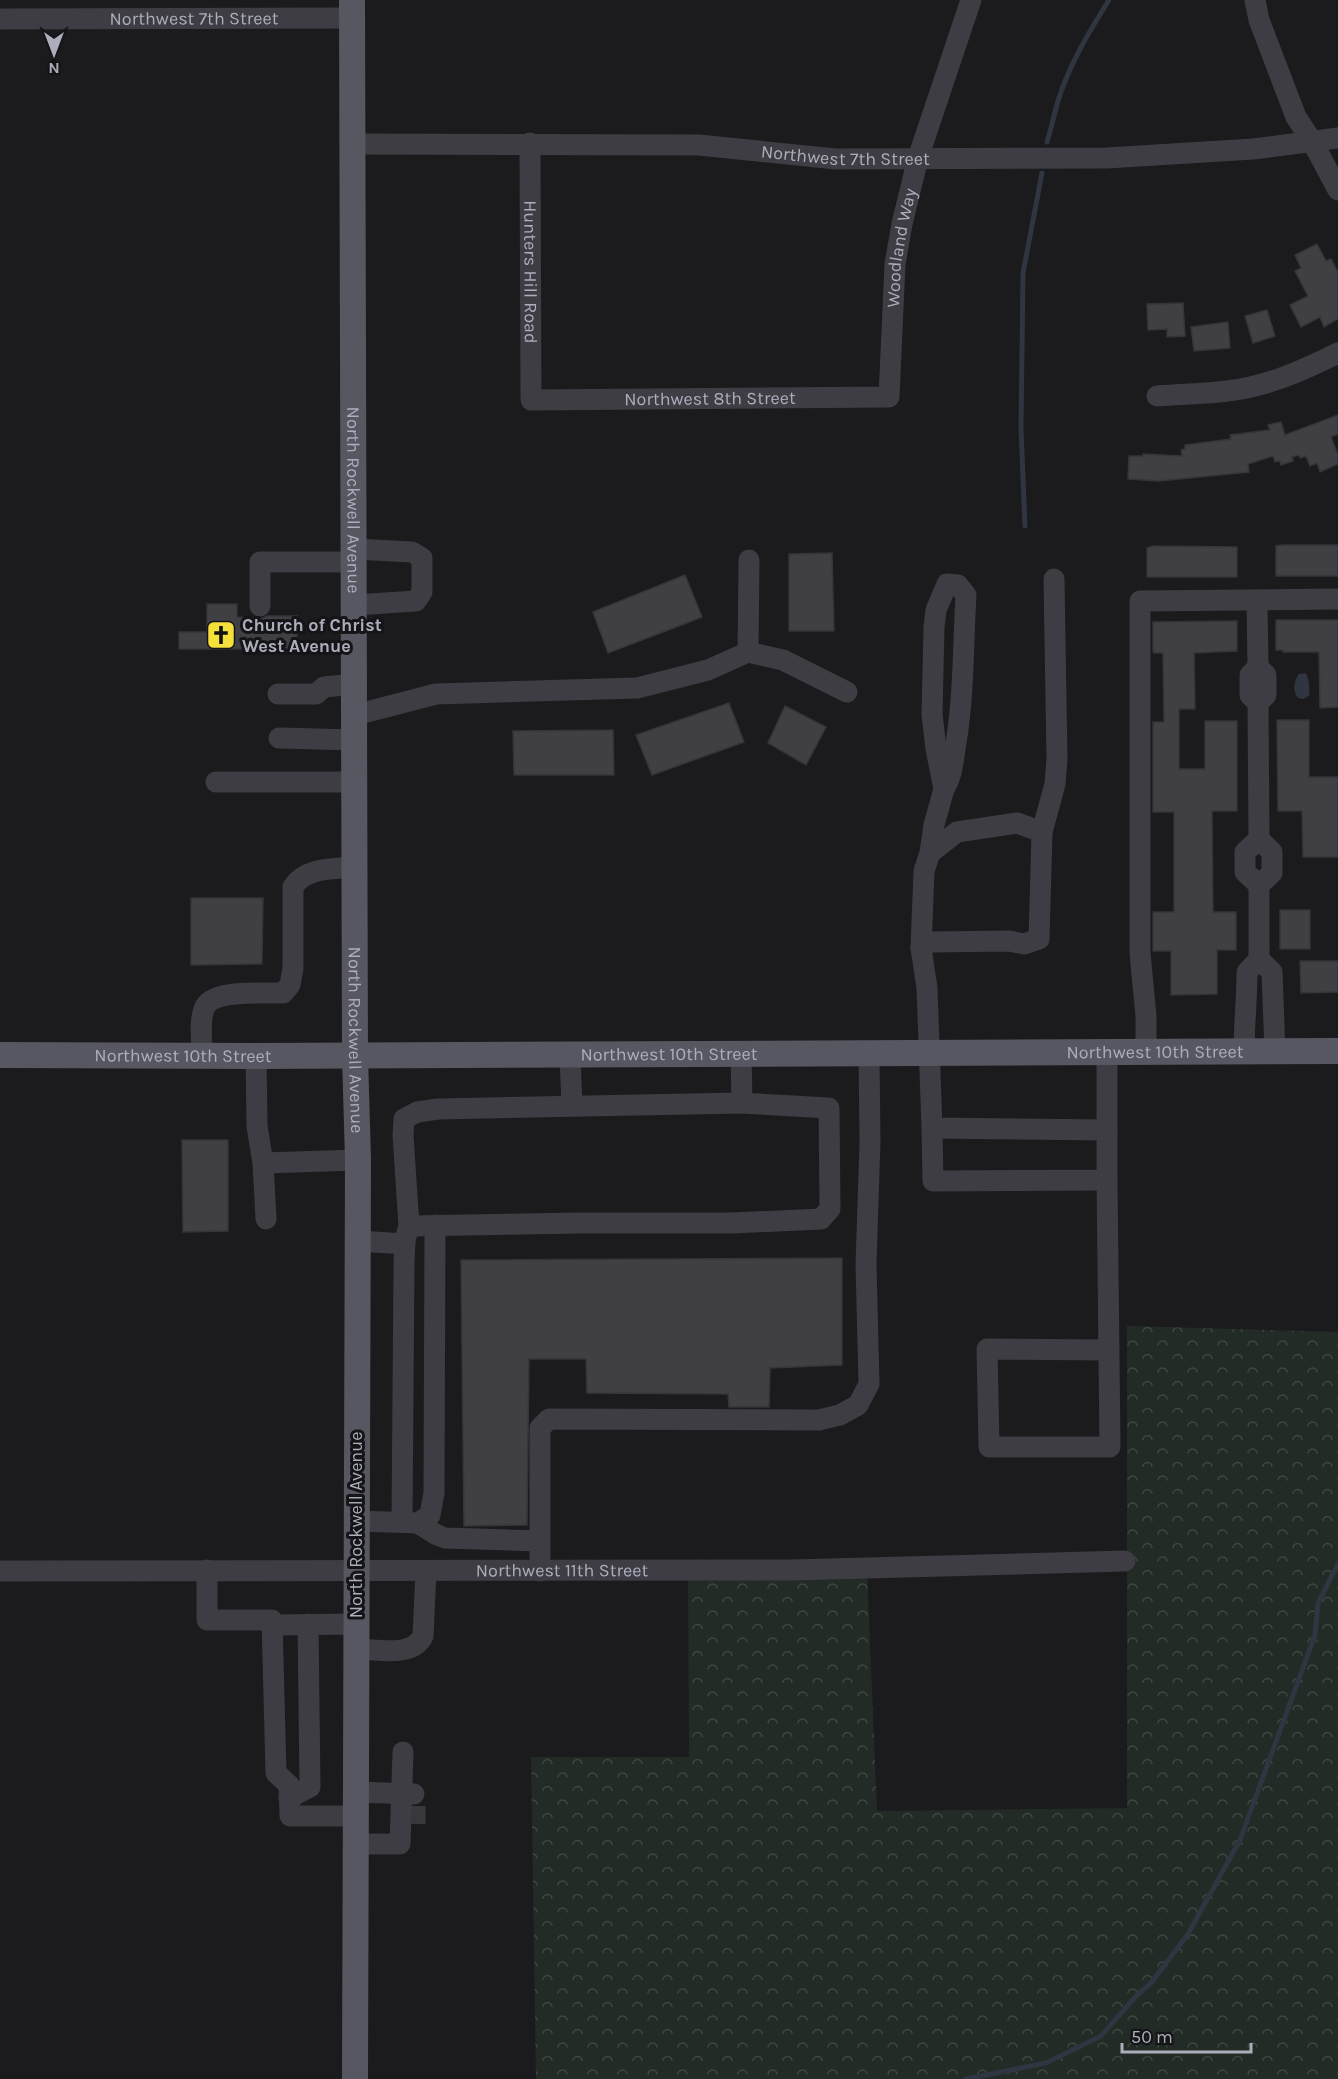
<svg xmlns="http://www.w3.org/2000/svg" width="1338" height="2079" viewBox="0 0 1338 2079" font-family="Karla,sans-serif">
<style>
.forest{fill:url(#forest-crowns)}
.water{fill:#2f3541}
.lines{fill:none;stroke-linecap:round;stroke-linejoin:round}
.stream{stroke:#2f3541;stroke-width:5}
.building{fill:#403f44;stroke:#353438;stroke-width:1.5}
.minor-tunnel{stroke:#38383c;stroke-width:21;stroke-dasharray:21 10;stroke-linecap:butt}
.minor{stroke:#3d3d43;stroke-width:21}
.major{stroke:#575761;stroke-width:26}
.labels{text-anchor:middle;stroke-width:6;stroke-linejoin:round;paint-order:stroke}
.street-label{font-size:18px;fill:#acaebc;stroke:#151517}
.poi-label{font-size:18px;font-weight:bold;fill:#acaebc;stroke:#151517;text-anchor:start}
</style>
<defs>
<pattern id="forest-crowns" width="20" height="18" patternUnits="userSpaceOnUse" patternTransform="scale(1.5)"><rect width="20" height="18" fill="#222b25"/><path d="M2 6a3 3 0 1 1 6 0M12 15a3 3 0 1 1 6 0" fill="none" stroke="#3f4743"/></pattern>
</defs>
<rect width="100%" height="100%" fill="#1b1a1c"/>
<!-- forest -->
<path class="forest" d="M1127 1326 1338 1332V2079H536L531 1757H689L688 1570 867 1568 877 1811 1127 1808Z"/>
<!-- water -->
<path class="water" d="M1299 674 1305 673C1309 676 1310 690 1309 696L1303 699 1298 698C1292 691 1294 680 1299 674Z"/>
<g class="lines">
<!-- stream -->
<path class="stream" d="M1047 142C1051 129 1054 115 1058 101 1069 65 1089 32 1109 0
M1025 526 1021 429 1023 273 1042 173
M966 2079 1046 2063 1101 2036 1137 1995 1151 1983 1188 1934 1240 1840 1315 1635 1318 1603 1338 1564"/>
</g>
<!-- building -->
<path class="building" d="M1317 244 1326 261 1331 259 1338 272V319L1324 327 1320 317 1301 327 1290 305 1308 296 1295 271 1301 268 1295 255Z
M1183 303 1185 336 1167 337V329L1148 330 1147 304Z
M1267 310 1275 336 1253 343 1245 316Z
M1228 322 1230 348 1194 351 1191 327Z
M1338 415V434L1331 437 1338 455V464L1320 472 1317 463 1310 466 1306 456 1300 458 1299 455 1292 457 1293 461 1281 465 1280 461 1275 462 1273 456 1248 464 1249 472 1159 481 1128 479 1129 456H1143V454L1182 456 1181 450 1185 449V445L1231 439 1230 435 1270 430 1268 425 1281 422 1285 435Z
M1283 545H1338V576H1276V546Z
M1153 546 1237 547V577H1147V548Z
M832 553 834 631H789V554Z
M685 575 702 617 608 653 593 612Z
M207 604H237V617L261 619 267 616H297V649H179V632H207Z
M1276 620H1338V707L1320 708 1319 652H1283V650H1276Z
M1237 621V651L1194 653 1195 709H1179V769H1205V721H1237V811H1212L1213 912H1236V950H1217V994L1171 995V951H1153V912H1174V812H1153V722H1164L1163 653H1154L1153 651V622Z
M729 703 744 742 652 775 636 735Z
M785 706 826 727 806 765 768 743Z
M1277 720H1309V777H1338V857H1303L1302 811H1278Z
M613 730 614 775H514L513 731Z
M191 898H263L262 964 191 965Z
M1280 910H1310V949H1280Z
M1300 961H1338V992L1301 993Z
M182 1140H228V1231L183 1232Z
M842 1258V1365L770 1368 769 1407H729L728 1394 587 1393 586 1359H529L527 1525 464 1526 461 1260Z"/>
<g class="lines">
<!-- minor-tunnel -->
<path class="minor-tunnel" d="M415 1806V1824"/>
<!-- minor -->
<g class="minor">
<path d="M1255 0 1259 20 1296 117 1312 141 1338 190"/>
<path id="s1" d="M0 19 352 18"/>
<path id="s2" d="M530 143 531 400 889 397 895 264 902 224 918 158 971 0"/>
<path id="s3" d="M351 144 699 145 836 159 1107 158 1253 149 1338 138"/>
<path d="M1157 396C1180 394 1204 394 1227 391 1266 387 1304 370 1338 353"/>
<path d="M354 549 412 552 422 558V592L416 601 354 605"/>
<path d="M1257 600 1258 667"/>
<path d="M260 606V562H354"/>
<path d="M748 652 783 660 847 692"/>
<path d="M278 694H316L324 687 355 684"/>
<path d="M1258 703 1250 695V675L1258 667 1266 675V695L1258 703 1259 839"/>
<path d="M355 715 436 694 637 688 708 670 748 652 749 560"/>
<path d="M279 738 355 740"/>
<path d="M216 782H355"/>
<path d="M930 853 934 825 944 789 936 749 932 714 934 627 936 610 947 584 958 585 966 595C963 646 964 698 955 749 953 763 952 776 944 789"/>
<path d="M1259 885 1272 873V852L1259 839 1245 852V872L1259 885V959"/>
<path d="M921 948 924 871 930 853 957 832 1017 823 1042 832"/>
<path d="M1146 1052V1016L1140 953V601L1338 599"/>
<path d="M1244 1052C1244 1025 1247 999 1247 972L1259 959 1272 972 1275 1052"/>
<path d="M741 1054 742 1103 829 1108 830 1209 821 1219 732 1223H579L409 1226 403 1135 404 1119 417 1112 438 1109 742 1103"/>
<path d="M570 1055 572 1106"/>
<path d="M202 1056C202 1041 199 1023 204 1009 211 988 264 994 283 993L290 985 293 968V887C305 867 334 869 355 867"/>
<path d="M256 1056 257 1126 263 1163 266 1219"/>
<path d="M932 1128 933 1181 1107 1180V1130L932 1128 927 988 921 948 930 942 1009 941 1024 944 1039 939 1042 832 1055 784 1057 759 1054 579"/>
<path d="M1107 1130V1052"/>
<path d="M263 1163 358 1160"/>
<path d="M1107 1180 1110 1447H989L987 1349 1109 1350"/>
<path d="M358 1241 405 1244"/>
<path d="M356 1521 418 1523 430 1515 434 1493 435 1225"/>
<path d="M402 1522 404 1263 405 1240 409 1226"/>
<path d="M418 1523 437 1535 445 1538 540 1541"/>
<path d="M207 1570V1620H272L276 1773 289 1785 290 1816H356"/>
<path id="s4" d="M0 1571 791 1570 1125 1561"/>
<path d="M540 1571V1428L549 1419 819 1420 840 1415 858 1405 869 1384 866 1264 870 1142 869 1054"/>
<path d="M272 1625 356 1624"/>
<path d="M356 1649C378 1649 412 1658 423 1636L426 1571"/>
<path d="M356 1792 414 1794"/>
<path d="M289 1798 310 1787 308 1624"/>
<path d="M356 1844H400L403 1752"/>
</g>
<!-- major -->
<g class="major">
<path id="s5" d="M352 0 355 1056 358 1160 355 2079"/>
<path id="s6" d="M0 1055 256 1056 1338 1051"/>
</g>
</g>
<!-- icons -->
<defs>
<g id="church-square" transform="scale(1.5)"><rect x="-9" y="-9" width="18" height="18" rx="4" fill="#f5df3a" stroke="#151517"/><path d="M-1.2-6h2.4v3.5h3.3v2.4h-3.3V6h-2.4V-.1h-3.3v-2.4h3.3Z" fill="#111"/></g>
</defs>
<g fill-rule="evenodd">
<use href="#church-square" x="221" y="635"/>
</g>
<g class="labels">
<!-- street labels -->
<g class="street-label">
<text dy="6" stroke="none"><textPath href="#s1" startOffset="194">Northwest 7th Street</textPath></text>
<text dy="6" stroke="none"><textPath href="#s3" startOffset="495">Northwest 7th Street</textPath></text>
<text dy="6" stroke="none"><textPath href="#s2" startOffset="765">Woodland Way</textPath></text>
<text dy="6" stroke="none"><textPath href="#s2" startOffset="129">Hunters Hill Road</textPath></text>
<text dy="6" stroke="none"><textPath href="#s2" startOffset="436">Northwest 8th Street</textPath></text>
<text dy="6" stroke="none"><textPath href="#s5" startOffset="500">North Rockwell Avenue</textPath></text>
<text dy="6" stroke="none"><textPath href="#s5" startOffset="1040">North Rockwell Avenue</textPath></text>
<text dy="6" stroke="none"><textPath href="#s6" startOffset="1155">Northwest 10th Street</textPath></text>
<text dy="6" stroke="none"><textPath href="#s6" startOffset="669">Northwest 10th Street</textPath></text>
<text dy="6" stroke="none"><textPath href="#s6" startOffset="183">Northwest 10th Street</textPath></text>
<text transform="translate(356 1525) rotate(-90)" y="6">North Rockwell Avenue</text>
<text dy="6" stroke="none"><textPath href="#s4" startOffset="562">Northwest 11th Street</textPath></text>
</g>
<!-- poi labels -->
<g class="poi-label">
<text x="242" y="631">Church of Christ<tspan x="242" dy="21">West Avenue</tspan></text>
</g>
</g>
<!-- north arrow -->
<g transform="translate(54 54) rotate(180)" stroke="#151517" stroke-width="4.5" paint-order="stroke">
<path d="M0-4.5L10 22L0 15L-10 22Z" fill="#acaebc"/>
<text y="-9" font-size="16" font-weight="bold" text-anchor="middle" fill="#acaebc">N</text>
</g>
<!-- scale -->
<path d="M1122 2043v9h129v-9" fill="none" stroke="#acaebc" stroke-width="3"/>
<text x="1131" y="2043" font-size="18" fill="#acaebc" stroke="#151517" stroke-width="4.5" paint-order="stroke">50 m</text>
</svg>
